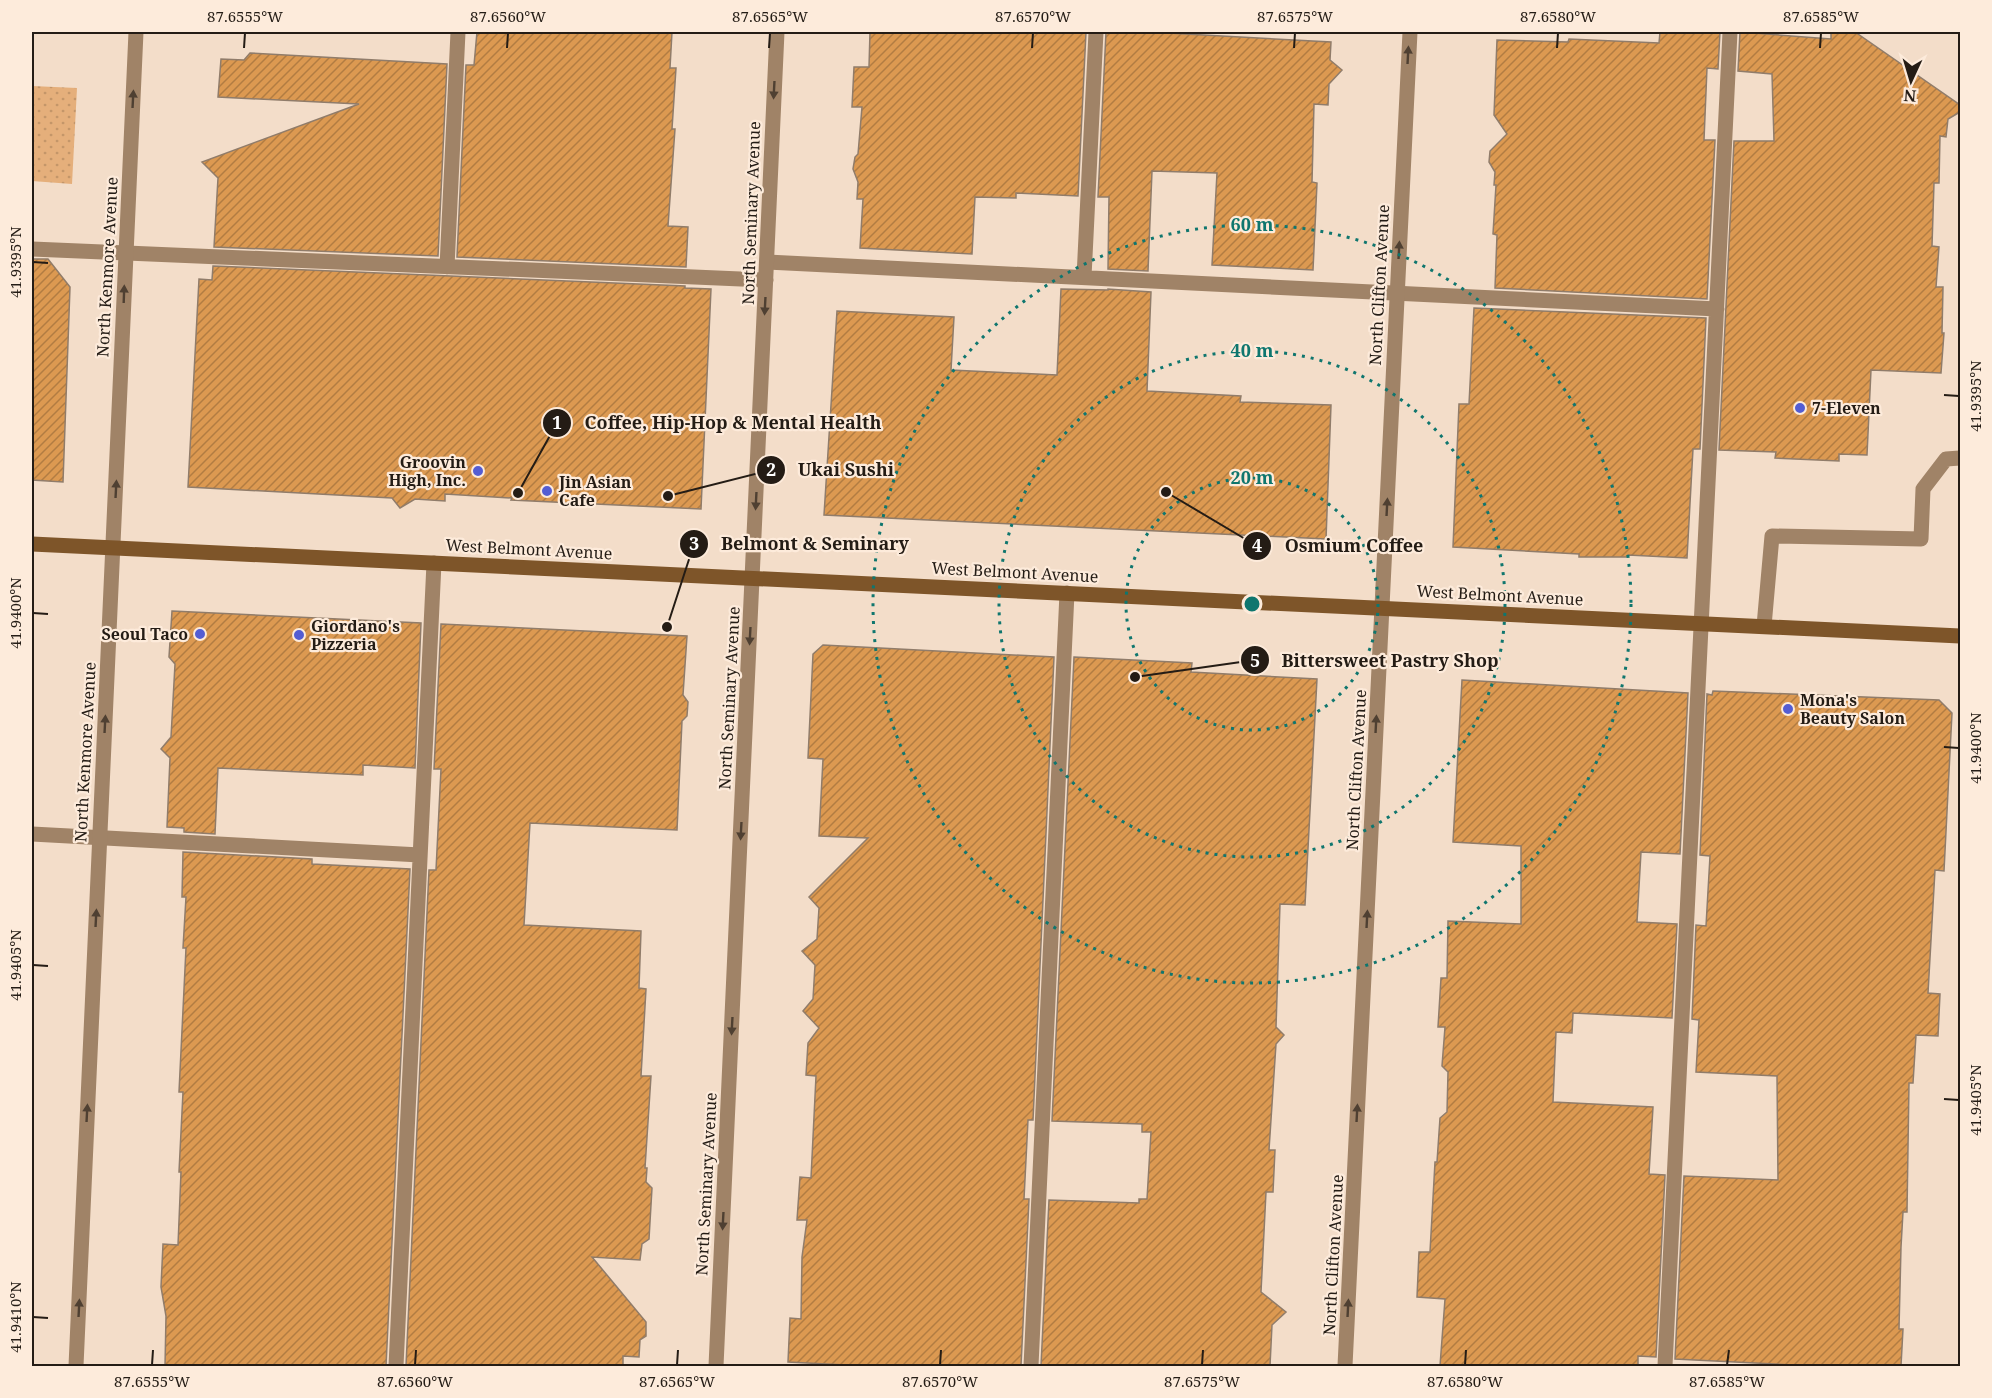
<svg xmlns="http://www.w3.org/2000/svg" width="1992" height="1398" viewBox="0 0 1992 1398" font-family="'Noto Serif',serif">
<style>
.park{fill:url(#park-dots)}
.building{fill:url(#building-hatch);stroke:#907c6a;stroke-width:1.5}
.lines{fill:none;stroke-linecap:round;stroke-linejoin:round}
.lane{stroke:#a08367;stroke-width:15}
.street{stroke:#a08367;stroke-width:15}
.secondary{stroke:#7e5529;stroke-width:15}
.oneway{fill:#4f4032}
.ticks{fill:none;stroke:#241c15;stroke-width:2}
.ring{fill:none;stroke:#0f766e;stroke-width:3;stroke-dasharray:3 6}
.poi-dot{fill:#545dd3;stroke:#fdebdb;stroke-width:2}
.labels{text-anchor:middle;stroke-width:4.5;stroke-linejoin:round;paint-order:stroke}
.street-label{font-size:16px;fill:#241c15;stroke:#fdebdb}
.poi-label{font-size:16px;font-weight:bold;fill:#241c15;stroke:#fdebdb;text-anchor:start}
.centre{fill:#0f766e;stroke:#fdebdb;stroke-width:3}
.ring-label{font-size:18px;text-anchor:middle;font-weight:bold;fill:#0f766e;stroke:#fdebdb;stroke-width:4.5;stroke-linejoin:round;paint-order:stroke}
.leader{fill:none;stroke:#241c15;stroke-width:2}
.callout-dot{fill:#241c15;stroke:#fdebdb;stroke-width:2}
.mark-label{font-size:18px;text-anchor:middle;font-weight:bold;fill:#fff}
.callout-label{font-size:18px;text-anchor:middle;font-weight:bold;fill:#241c15;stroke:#fdebdb;stroke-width:4.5;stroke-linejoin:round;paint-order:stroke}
.neatline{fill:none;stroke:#241c15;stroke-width:2}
.ticks-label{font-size:15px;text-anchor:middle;fill:#241c15}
</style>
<defs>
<pattern id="park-dots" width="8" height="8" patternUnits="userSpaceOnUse" patternTransform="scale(1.5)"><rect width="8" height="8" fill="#e5af7b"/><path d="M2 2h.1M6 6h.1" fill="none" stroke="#c49669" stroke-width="1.8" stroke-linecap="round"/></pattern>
<pattern id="building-hatch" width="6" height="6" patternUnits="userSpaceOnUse" patternTransform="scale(1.5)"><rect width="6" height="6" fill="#dc9951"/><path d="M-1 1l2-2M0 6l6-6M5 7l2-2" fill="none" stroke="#b27c42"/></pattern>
</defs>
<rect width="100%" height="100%" fill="#f3ddc9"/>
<!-- park -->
<path class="park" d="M32 86 77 88 72 184 32 181Z"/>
<!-- building -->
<path class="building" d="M477 32H672L670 68H676L672 129H675L668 226 688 227 686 267 457 257 466 65H474Z
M870 32H1086L1078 196 1016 193V198L975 197 972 254 860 248 863 199H857L858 182 853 169 855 157 858 154 862 107H852L854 67H869Z
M1106 32H1149L1331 42 1330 60 1342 70 1329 84 1328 105 1314 104 1312 182 1317 183 1313 270 1212 265 1217 173 1152 171 1148 271 1108 269 1109 197H1098Z
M1660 32H1720L1718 69 1707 68 1704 140H1715L1707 299 1495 288 1497 235 1493 234 1496 185H1494L1495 172 1489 162 1490 151 1507 134 1494 115 1497 40 1568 42 1569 39 1659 43Z
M1740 32 1831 39V32H1855L1960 105V112L1948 119 1946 137 1940 136 1939 183H1934L1932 246 1939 247 1936 287H1943L1942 333H1944L1941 373 1871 370 1867 455 1839 454V461L1775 458 1776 452 1719 450 1734 141H1774L1772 74 1738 71Z
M250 53 447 64 438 256 214 247 218 178 202 162 359 104 218 97 221 59 244 60Z
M32 259H48L70 287 63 482 32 480Z
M213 266 685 286V288L711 289 701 509 511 500 512 498 445 494V501L415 499 400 508 392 498 188 487 199 279 212 280Z
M1061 289 1108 290V289L1151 292 1147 391 1241 396 1240 402 1331 405 1326 539 824 515 837 311 954 317 951 370 1057 375Z
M1474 308 1706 318 1700 449H1693L1687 558 1628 555 1627 557H1579V554L1453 547 1459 404H1469Z
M172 611 421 623 415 768 363 765V775L218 768 215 834 184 832V828L167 827 170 758 161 749 171 737 175 664 169 657Z
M441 624 687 636 683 695 688 702 687 716 682 721 677 830 530 823 524 925 641 931 639 988 646 989 641 1076H651L645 1168H647L646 1182 652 1188 649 1239 642 1244 640 1260 592 1257 646 1322V1336L640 1340 639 1357 623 1356V1366H406L429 870H436L441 769H434Z
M823 645 1054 657 1033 1120H1028L1024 1199H1029L1021 1366H865L788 1362 790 1318 801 1319 802 1257 807 1220H797L800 1177 811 1178 816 1076 806 1075 808 1043 819 1028 803 1011 813 999 815 965 802 951 817 939 819 908 809 897 868 838 819 836 823 759 808 758 813 654Z
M1074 657 1192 663 1191 672 1317 679 1305 905 1280 904 1276 1027 1284 1035 1276 1044 1269 1150H1275L1273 1192H1266L1261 1292 1286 1312 1272 1325 1270 1366H1041L1049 1200 1139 1203V1199H1147L1151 1132H1142V1124L1052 1121Z
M1462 680 1688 693 1680 854 1641 852 1637 922 1677 924 1672 1018 1573 1013 1572 1033 1556 1032 1553 1102 1653 1107 1649 1174 1665 1175 1656 1357 1638 1356V1366H1440L1445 1299 1417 1297 1419 1252H1430L1435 1162H1437L1440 1118 1447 1112 1448 1072 1442 1066 1445 1027H1438L1441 978H1447L1448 921 1521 924V846L1453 842Z
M1713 691 1939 700 1952 713 1944 871 1935 870 1928 993 1940 994 1938 1036 1916 1035 1913 1083H1909L1907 1212H1903L1901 1247 1899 1329H1903L1901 1366H1813L1675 1359 1684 1176 1778 1180 1777 1076 1696 1072 1699 1020 1692 1019 1696 925 1706 926 1710 856 1700 855 1707 694 1712 695Z
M183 852 312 859V864L410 869 386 1366H165L166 1316 161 1287 163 1244 178 1245 181 1172H179L183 1092H179L186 948H183L186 897H182Z"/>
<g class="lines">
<!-- lane -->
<path class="lane" d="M32 249 766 280
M767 262 1717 309
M447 267 458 32
M1084 277 1096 32
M1764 626 1772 536 1921 539 1923 489 1946 459 1960 458
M32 834 420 855
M396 1366 434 563
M1031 1366 1067 593
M1665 1366 1730 32"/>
<!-- street -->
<path class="street" d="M76 1366 136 32
M716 1366 777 32
M1345 1366 1410 32"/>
<!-- secondary -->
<path class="secondary" d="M32 544 1960 636"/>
</g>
<!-- one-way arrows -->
<defs><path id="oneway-solid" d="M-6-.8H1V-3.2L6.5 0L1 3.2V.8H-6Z" transform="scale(1.5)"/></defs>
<g class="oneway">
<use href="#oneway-solid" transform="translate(1408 55) rotate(-87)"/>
<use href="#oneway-solid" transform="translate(774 90) rotate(93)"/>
<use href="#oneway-solid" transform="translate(133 99) rotate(-87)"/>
<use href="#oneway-solid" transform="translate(1399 250) rotate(-87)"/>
<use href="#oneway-solid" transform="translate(124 294) rotate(-88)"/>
<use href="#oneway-solid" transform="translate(765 306) rotate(93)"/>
<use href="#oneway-solid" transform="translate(116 489) rotate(-87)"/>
<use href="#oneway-solid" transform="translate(756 501) rotate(93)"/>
<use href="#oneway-solid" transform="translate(1387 507) rotate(-87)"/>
<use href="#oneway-solid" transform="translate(750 636) rotate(93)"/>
<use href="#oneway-solid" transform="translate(105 724) rotate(-87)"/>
<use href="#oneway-solid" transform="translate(1376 724) rotate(-87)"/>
<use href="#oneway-solid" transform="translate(741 831) rotate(93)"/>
<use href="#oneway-solid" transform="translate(96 918) rotate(-87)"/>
<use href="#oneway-solid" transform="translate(1367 919) rotate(-87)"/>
<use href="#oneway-solid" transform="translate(732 1026) rotate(93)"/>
<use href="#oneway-solid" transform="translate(87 1113) rotate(-87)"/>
<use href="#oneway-solid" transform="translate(1357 1113) rotate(-87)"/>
<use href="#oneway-solid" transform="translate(723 1221) rotate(93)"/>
<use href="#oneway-solid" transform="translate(79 1308) rotate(-87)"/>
<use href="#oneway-solid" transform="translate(1348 1308) rotate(-87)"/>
</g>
<!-- ticks -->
<path class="ticks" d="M244 48 245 33M507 48 508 33M769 48 770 33M1032 48 1033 33M1294 48 1295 33M1557 48 1558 33M1820 48 1821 33M33 262 48 263M1944 395 1959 396M33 613 48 614M1944 747 1959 748M33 965 48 966M1944 1099 1959 1100M33 1317 48 1318M152 1365 153 1350M415 1365 416 1350M677 1365 678 1350M940 1365 941 1350M1202 1365 1203 1350M1465 1365 1466 1350M1727 1365 1729 1350"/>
<!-- distance rings -->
<g class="ring">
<circle cx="1252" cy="604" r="126"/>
<circle cx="1252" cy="604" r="253"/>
<circle cx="1252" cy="604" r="379"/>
</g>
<!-- markers -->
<g class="poi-dot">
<circle cx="1800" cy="408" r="6"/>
<circle cx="478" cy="471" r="6"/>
<circle cx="547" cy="491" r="6"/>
<circle cx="200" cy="634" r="6"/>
<circle cx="299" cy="635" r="6"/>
<circle cx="1788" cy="709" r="6"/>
</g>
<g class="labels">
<!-- street labels -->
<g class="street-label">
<text transform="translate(751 213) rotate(-88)" y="6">North Seminary Avenue</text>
<text transform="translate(107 267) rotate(-87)" y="6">North Kenmore Avenue</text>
<text transform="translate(1379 285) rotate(-87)" y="6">North Clifton Avenue</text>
<text transform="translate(529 549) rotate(3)" y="6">West Belmont Avenue</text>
<text transform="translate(1015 572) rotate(3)" y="6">West Belmont Avenue</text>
<text transform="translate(1500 595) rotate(3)" y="6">West Belmont Avenue</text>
<text transform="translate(729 698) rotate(-87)" y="6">North Seminary Avenue</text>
<text transform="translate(85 752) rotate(-87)" y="6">North Kenmore Avenue</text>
<text transform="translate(1356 770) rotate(-87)" y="6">North Clifton Avenue</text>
<text transform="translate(706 1184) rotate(-87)" y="6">North Seminary Avenue</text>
<text transform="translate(1333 1255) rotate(-87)" y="6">North Clifton Avenue</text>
</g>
<!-- poi labels -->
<g class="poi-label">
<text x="1812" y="414">7-Eleven</text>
<text x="466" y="468" text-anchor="end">Groovin<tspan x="466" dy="18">High, Inc.</tspan></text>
<text x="559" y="488">Jin Asian<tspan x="559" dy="18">Cafe</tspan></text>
<text x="311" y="632">Giordano's<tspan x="311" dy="18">Pizzeria</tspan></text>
<text x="188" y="640" text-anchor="end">Seoul Taco</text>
<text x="1800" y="706">Mona's<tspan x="1800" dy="18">Beauty Salon</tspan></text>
</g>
</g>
<circle cx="1252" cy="604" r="9" class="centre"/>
<g class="ring-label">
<text x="1252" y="231">60 m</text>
<text x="1252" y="357">40 m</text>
<text x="1252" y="484">20 m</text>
</g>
<!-- callouts -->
<path class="leader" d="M518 493L557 423M668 496L771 470M667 627L694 544M1166 492L1257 546M1135 677L1255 660"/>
<g class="callout-dot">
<circle cx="518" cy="493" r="6"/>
<circle cx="668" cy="496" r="6"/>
<circle cx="667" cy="627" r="6"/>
<circle cx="1166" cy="492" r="6"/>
<circle cx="1135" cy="677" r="6"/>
<circle cx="557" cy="423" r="15"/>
<circle cx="771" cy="470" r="15"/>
<circle cx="694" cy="544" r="15"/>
<circle cx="1257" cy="546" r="15"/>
<circle cx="1255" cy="660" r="15"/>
</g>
<g class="mark-label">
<text x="557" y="429">1</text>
<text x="771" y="476">2</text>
<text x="694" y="550">3</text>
<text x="1257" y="552">4</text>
<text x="1255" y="667">5</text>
</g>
<g class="callout-label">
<text x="733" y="429">Coffee, Hip-Hop &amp; Mental Health</text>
<text x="846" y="476">Ukai Sushi</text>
<text x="815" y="550">Belmont &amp; Seminary</text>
<text x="1354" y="552">Osmium Coffee</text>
<text x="1390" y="667">Bittersweet Pastry Shop</text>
</g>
<!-- border -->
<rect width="1992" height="1398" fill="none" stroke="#fdebdb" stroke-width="66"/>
<!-- north arrow -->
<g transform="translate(1911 81) rotate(184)" stroke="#fdebdb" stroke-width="4.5" paint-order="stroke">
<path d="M0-4.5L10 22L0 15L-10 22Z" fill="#241c15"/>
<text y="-9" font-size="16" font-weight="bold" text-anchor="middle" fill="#241c15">N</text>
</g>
<rect x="33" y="33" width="1926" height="1332" class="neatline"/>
<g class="ticks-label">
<text x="245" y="22">87.6555°W</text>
<text x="508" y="22">87.6560°W</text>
<text x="770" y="22">87.6565°W</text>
<text x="1033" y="22">87.6570°W</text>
<text x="1295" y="22">87.6575°W</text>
<text x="1558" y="22">87.6580°W</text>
<text x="1821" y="22">87.6585°W</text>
<text transform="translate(16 262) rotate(-90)" y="5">41.9395°N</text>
<text transform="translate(1976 396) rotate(-90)" y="5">41.9395°N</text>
<text transform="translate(16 613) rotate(-90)" y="5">41.9400°N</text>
<text transform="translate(1976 748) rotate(-90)" y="5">41.9400°N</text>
<text transform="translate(16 965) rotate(-90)" y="5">41.9405°N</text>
<text transform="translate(1976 1100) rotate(-90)" y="5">41.9405°N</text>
<text transform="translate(16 1317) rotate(-90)" y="5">41.9410°N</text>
<text x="152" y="1387">87.6555°W</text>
<text x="415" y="1387">87.6560°W</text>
<text x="677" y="1387">87.6565°W</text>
<text x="940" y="1387">87.6570°W</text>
<text x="1202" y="1387">87.6575°W</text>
<text x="1465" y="1387">87.6580°W</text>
<text x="1727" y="1387">87.6585°W</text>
</g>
</svg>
